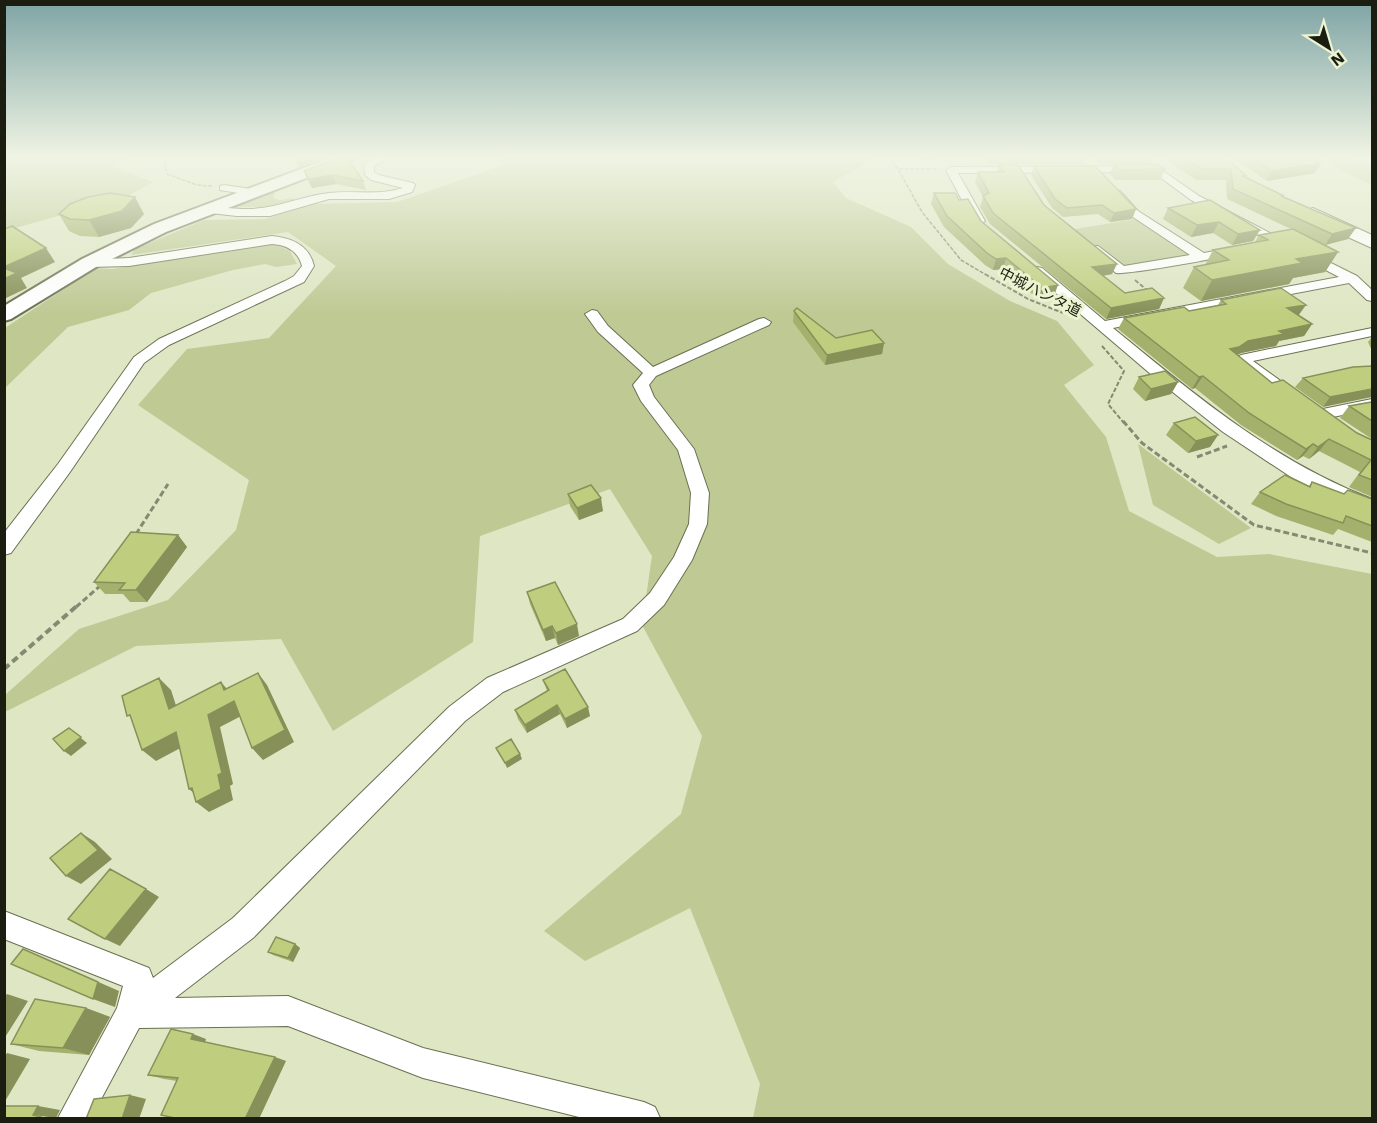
<svg xmlns="http://www.w3.org/2000/svg" width="1377" height="1123" viewBox="0 0 1377 1123" font-family="'Work Sans','Noto Sans JP',sans-serif">
<style>
.green{fill:#bec994}
.lines{fill:none;stroke-linecap:round;stroke-linejoin:round}
.street-casing{stroke:#6a7052;stroke-width:2}
.secondary-casing{stroke:#6a7052;stroke-width:4}
.primary-casing{stroke:#6a7052;stroke-width:2}
.path-far3{stroke:#848a71;stroke-width:1.5;stroke-dasharray:4 1.5;stroke-linecap:butt}
.path-far2{stroke:#848a71;stroke-width:2;stroke-dasharray:4.5 2;stroke-linecap:butt}
.path-far1{stroke:#848a71;stroke-width:3;stroke-dasharray:6 3;stroke-linecap:butt}
.path{stroke:#848a71;stroke-width:4;stroke-dasharray:7 4;stroke-linecap:butt}
.street{fill:#fff;fill-rule:evenodd}
.secondary{fill:#fff;fill-rule:evenodd}
.primary{fill:#fff;fill-rule:evenodd}
.wall{fill:#a4b16c}
.shaded-wall{fill:#869058}
.building{fill:#bfce7e;stroke:#869058;stroke-width:1.5}
.labels{text-anchor:middle;stroke-width:6;stroke-linejoin:round;paint-order:stroke}
.far-street-label{font-size:15px;fill:#1a1d10;stroke:#ecf3d1}
</style>
<rect width="100%" height="100%" fill="#dee6c4"/>
<!-- green -->
<path class="green" d="M4 157H138L112 166 153 182 128 196 5 231Z
M499 157H872L873 159 833 182 846 198 911 227 948 264 1010 301 1057 321 1094 365 1064 385 1106 437 1129 511 1217 557 1269 554 1372 574V1118H753L760 1084 690 908 585 961 544 931 681 814 702 736 642 625 652 556 610 489 480 536 473 642 333 731 281 639 136 646 5 712V695L79 629 168 600 236 530 249 480 138 405 187 349 269 338 336 266 288 232 131 255 135 249 204 220 265 219 315 204 397 202 504 165Z
M1322 157H1344L1372 166V185L1336 168Z
M272 191 275 192 274 198 280 200 292 198 296 201 266 208 224 206Z
M1142 218 1202 257 1121 270 1069 230Z
M273 243 290 251 297 264 276 267 265 264 233 270 151 293 129 310 68 327 5 388V328L96 268 112 269Z
M1138 444 1251 528 1219 544 1153 505Z"/>
<g class="lines">
<!-- street casing -->
<g class="street-casing">
<path id="street" d="M376 157H390L374 166V172L379 175 413 183 415 185 412 192 389 199H329L270 216H237L201 212 199 210C206 204 237 210 248 209 277 209 301 196 329 193 354 190 379 196 403 188L371 180 365 175 364 164Z
M1156 166 1199 196 1289 243 1283 247 1279 246 1191 200 1153 172 958 173 985 221 979 225 973 221 946 170 951 167Z
M224 185 251 189 257 192 251 195 220 190V186Z
M1116 190 1120 191 1138 211 1204 253 1236 247 1242 251C1236 256 1126 275 1116 273L1090 252 1088 249 1090 246H1098L1124 266 1190 255 1130 215 1110 193Z
M272 236C292 238 309 245 314 266L304 282 169 345 144 363 70 472 11 553 4 555V533L58 464 134 357 159 339 285 281 294 276 302 266C298 251 287 245 272 244L129 266 89 267 84 266 83 263 84 260 129 258Z
M1307 251 1357 276 1372 290V301L1367 300 1349 283 1113 328C1195 395 1273 461 1372 499V512L1327 495 1291 477 1223 432 1160 382 1030 271 1037 267 1042 268 1105 321 1339 277 1303 258 1301 255 1303 252Z
M592 310 597 311 608 326 653 367 759 319 764 318 771 322 769 325 656 376 649 385 654 397 694 449 709 493 707 524 692 560 664 605 637 631 503 692 465 721 253 938 175 998 288 996 423 1048 644 1102 655 1107 660 1118H583L423 1078 288 1026 139 1028 91 1118H58L117 1008 123 986 4 939V911L149 968 153 978 233 918 449 707 487 678 623 619 650 593 674 557 689 524 691 493 678 450 641 401 633 385 643 373 598 332 585 314Z
M1372 328V336L1253 361 1300 395 1302 398 1294 403 1288 401 1234 359 1241 355Z
M1372 399V409L1318 420 1310 415 1318 410Z"/>
</g>
<!-- secondary casing -->
<g class="secondary-casing">
<path id="secondary" d="M333 157H356L353 160 166 232 96 267 11 319 4 321V306L82 259 154 224Z"/>
</g>
<!-- primary casing -->
<g class="primary-casing">
<path id="primary" d="M1313 208 1372 235V248L1306 218 1304 214 1306 210Z"/>
</g>
<!-- path-far3 -->
<path class="path-far3" d="M164 157 167 174 197 185 212 186
M888 157 898 169 922 212 961 260 988 276
M899 169H937"/>
<!-- path-far2 -->
<path class="path-far2" d="M985 274 1028 299 1063 313
M1135 280 1148 291
M1102 346 1124 371 1108 404 1124 423"/>
<!-- path-far1 -->
<path class="path-far1" d="M1123 421 1142 443 1254 525 1372 553
M1197 457 1227 446
M136 534 168 484
M76 607 100 586"/>
<!-- path -->
<path class="path" d="M4 669 78 605"/>
<!-- street -->
<use href="#street" class="street"/>
<!-- secondary -->
<use href="#secondary" class="secondary"/>
<!-- primary -->
<use href="#primary" class="primary"/>
</g>
<!-- wall -->
<path class="wall" d="M341 157 363 181 366 190 336 184 312 188 307 180 304 171Z
M983 157H1086L1083 164H988Z
M1096 157H1153L1150 164 1165 169 1160 180H1115L1110 174 1114 164H1100L1095 160Z
M1162 157H1223L1245 177 1284 196 1283 197 1348 239 1325 245 1338 252 1325 272 1293 278 1289 284 1201 301 1183 288 1194 267 1205 265 1213 250 1255 242 1259 235 1291 229 1227 199 1226 180H1196Z
M1232 157H1309L1321 163 1315 173 1267 181Z
M999 165 1044 205 1112 274 1103 276 1125 293 1164 298 1159 309 1106 319 990 224 980 207 983 197 975 182 978 172H996Z
M1034 166 1136 209 1132 219 1110 222 1098 214 1063 217 1052 208 1031 175Z
M934 193 959 200 981 221 1054 296 1038 299 1003 269 993 270 985 265 944 227 931 204Z
M1168 208 1260 230 1253 241 1232 245 1213 233 1191 237 1163 219Z
M59 214H144L131 228 99 237 80 236 69 231Z
M1221 300 1299 316 1312 324 1304 336 1279 341 1276 346 1241 353 1237 355 1272 383 1357 433 1372 440V497L1349 487 1360 472 1319 451 1309 459 1303 456 1297 460 1241 425 1195 388 1192 389 1118 329 1124 318 1189 311 1218 305Z
M794 311 836 338 884 343 882 354 825 365 793 322Z
M1372 337V351L1368 342Z
M1372 366 1323 407 1295 387 1303 378Z
M1139 377 1178 382 1171 394 1145 401 1133 389Z
M1372 402V439L1340 418 1349 406Z
M1174 423 1218 435 1210 447 1188 453 1166 435Z
M1312 482 1344 494 1372 499V542L1338 529 1333 535 1276 516 1251 504 1260 492 1308 487Z
M568 494 603 511 579 520 570 506Z
M178 535 187 547 147 602H130L123 594H105L94 582Z
M527 592 579 636 558 645 555 638 546 641 530 604Z
M543 680 590 716 567 728 560 714 527 733 518 719 515 710 547 691Z
M295 944 300 948 293 962 273 955 268 952Z
M86 1008 110 1017 89 1055 39 1051 11 1044Z
M206 1039 205 1042 286 1061 177 1081 164 1079 148 1075Z"/>
<!-- shaded-wall -->
<path class="shaded-wall" d="M310 157H326L299 167 297 162Z
M924 157H950L924 160Z
M1321 163 1315 173 1267 181 1272 171Z
M333 175 336 184 312 188 309 179Z
M135 197 144 214 131 228 99 237 89 220Z
M1136 209 1132 219 1110 222 1114 213Z
M1219 222 1213 233 1191 237 1197 225Z
M1356 228 1348 239 1325 245 1332 234Z
M1260 230 1253 241 1232 245 1238 234Z
M46 248 55 262 21 278 27 288 4 299V267Z
M1338 252 1325 272 1293 278 1289 284 1201 301 1212 280 1296 259Z
M1006 258 1003 269 993 270 996 259Z
M1117 264 1112 274 1088 278 1092 267Z
M1058 285 1054 296 1038 299 1042 288Z
M1164 298 1159 309 1106 319 1111 308Z
M1306 305 1298 316 1287 308Z
M1312 324 1304 336 1279 341 1276 346 1241 353 1232 358 1230 349 1248 341 1279 331Z
M884 343 882 354 825 365 827 355Z
M1203 376 1195 388 1192 389 1199 377Z
M1178 382 1171 394 1145 401 1151 389Z
M1372 389V397L1323 407 1330 397Z
M1218 435 1210 447 1188 453 1196 441Z
M1329 439 1319 451 1309 459 1318 447Z
M1313 444 1303 456 1297 460 1306 449Z
M601 498 603 511 579 520 577 508Z
M178 535 187 547 147 602 136 590Z
M577 624 579 636 558 645 556 633Z
M552 626 555 638 546 641 543 630Z
M258 673 267 685 294 742 263 760 252 748Z
M159 678 171 690 181 721 169 709Z
M221 682 232 695 245 714 220 727 233 784 230 786 233 800 209 812 196 802 201 799 189 789 208 715 224 690Z
M557 705 560 714 527 733 525 725Z
M588 707 590 716 567 728 565 719Z
M69 728 87 743 71 756 64 751Z
M176 732 188 744 156 761 142 750Z
M520 754 522 759 507 768 505 763Z
M81 833 95 842 112 859 81 884 66 876Z
M146 889 159 897 120 946 105 939Z
M295 944 300 948 293 962 288 958Z
M23 949 119 991 115 1007 93 999Z
M7 994 28 1001 4 1039V998Z
M86 1008 110 1017 89 1055 63 1048Z
M193 1034 206 1039 204 1044 191 1039Z
M7 1053 30 1059 4 1103V1058Z
M275 1057 286 1061 259 1119H245Z
M130 1095 146 1099 139 1119H122Z
M38 1106 60 1110 56 1118 33 1115Z"/>
<!-- building -->
<path class="building" d="M305 157H310L297 162 296 160Z
M341 157H347L363 181 333 175 309 179 304 171Z
M1182 157H1223L1246 175 1243 176 1284 196H1281L1356 228 1332 234 1233 189 1231 169H1202Z
M1252 157H1309L1321 163 1272 171Z
M1114 164H1157L1165 169 1119 170Z
M999 165H1018L1044 205 1117 264 1092 267 1125 293 1152 288 1164 298 1111 308 993 213 983 196 989 193 978 172H1004Z
M1034 166H1095L1136 209 1114 213 1102 205 1067 208 1055 199Z
M110 193 135 197 122 211 89 220 70 219 59 214 70 204 88 197Z
M934 193H955L959 200 968 199 981 221 1058 285 1042 288 1006 258 996 259 988 254 947 216Z
M1210 200 1260 230 1238 234 1219 222 1197 225 1168 208Z
M12 226 46 248 4 267V229Z
M1293 229 1338 252 1296 259 1302 263 1212 280 1194 267 1229 260 1213 250 1268 240 1259 235Z
M4 268 17 273 4 279Z
M1281 288 1306 305 1287 308 1312 324 1279 331 1284 334 1248 341 1239 347 1230 349 1272 383 1283 380 1357 433 1372 440V480L1359 475 1371 460 1329 439 1318 447 1313 444 1306 449 1249 413 1203 376 1199 377 1124 318 1184 307 1189 311 1226 304 1221 300Z
M797 308 836 338 872 330 884 343 827 355 794 311Z
M1372 366V389L1330 397 1303 378 1353 367Z
M1165 371 1178 382 1151 389 1139 377Z
M1372 402V421L1349 406Z
M1195 417 1218 435 1196 441 1174 423Z
M1285 475 1310 487 1312 482 1344 494 1348 490 1372 499V526L1346 516 1343 523 1286 504 1260 492Z
M591 485 601 498 577 508 568 494Z
M131 532 178 535 136 590H119L125 583 94 582Z
M555 582 577 624 556 633 552 626 543 630 527 592Z
M565 669 588 707 565 719 557 705 525 725 515 710 549 690 543 680Z
M258 673 285 730 252 748 234 701 208 715 222 773 218 775 221 789 196 802 192 788 189 789 176 732 142 750 130 715 127 716 122 696 159 678 169 709 221 682 224 690Z
M69 728 81 737 64 751 53 739Z
M511 739 520 754 505 763 496 748Z
M81 833 98 850 66 876 50 858Z
M110 869 146 889 105 939 68 919Z
M276 937 295 944 288 958 268 952Z
M23 949 98 982 93 999 11 964Z
M35 999 86 1008 63 1048 11 1044Z
M171 1029 193 1034 191 1039 275 1057 245 1119H179L161 1115 178 1078 148 1075Z
M130 1095 122 1119H86L94 1099Z
M4 1106H38L33 1115 41 1117 40 1119H4Z"/>
<!-- sky -->
<linearGradient id="sky" x2="0" y2="1"><stop stop-color="#7ea4a4"/><stop offset="0.5" stop-color="#f0f4e4"/><stop offset="1" stop-color="#f0f4e4" stop-opacity="0"/></linearGradient>
<rect width="1377" height="314" fill="url(#sky)"/>
<g class="labels">
<!-- far-street labels -->
<g class="far-street-label">
<text transform="translate(1040 292) rotate(27)" y="5">中城ハンタ道</text>
</g>
</g>
<!-- border -->
<rect width="1377" height="1123" fill="none" stroke="#1a1d10" stroke-width="12"/>
<!-- north arrow -->
<g transform="translate(1329 48) rotate(143)" stroke="#ecf3d1" stroke-width="4.5" paint-order="stroke">
<path d="M0-4.5L10 22L0 15L-10 22Z" fill="#1a1d10"/>
<text y="-9" font-size="16" font-weight="bold" text-anchor="middle" fill="#1a1d10">N</text>
</g>
</svg>
